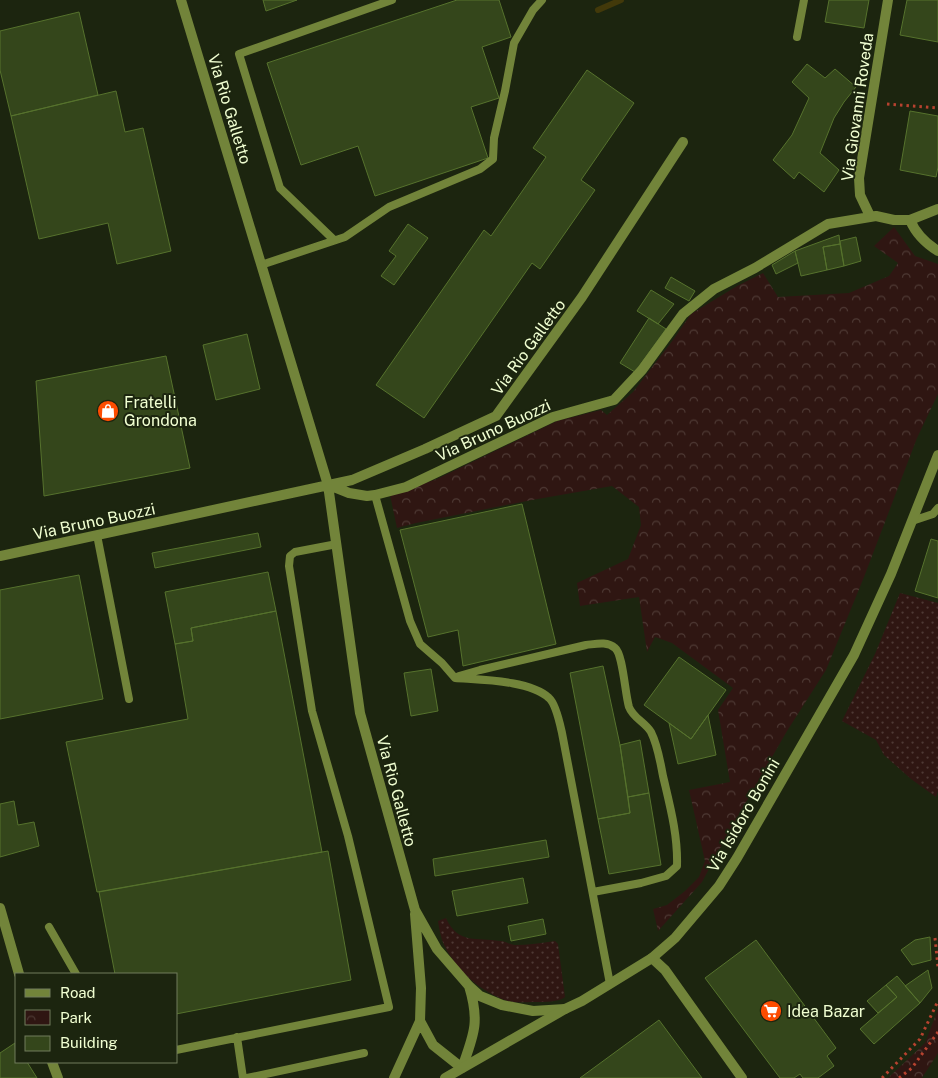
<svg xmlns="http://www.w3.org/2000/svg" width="938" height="1078" viewBox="0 0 938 1078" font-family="'Public Sans',sans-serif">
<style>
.grass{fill:url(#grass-dots)}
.park{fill:url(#park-crowns)}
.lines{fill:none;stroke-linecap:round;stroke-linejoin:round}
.stream{stroke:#42390a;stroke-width:6}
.building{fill:#34461b;stroke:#56722d}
.path{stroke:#b7422f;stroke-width:3;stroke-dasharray:2.5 4;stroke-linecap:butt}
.service{stroke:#72843a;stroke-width:8}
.minor{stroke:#72843a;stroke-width:10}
.tertiary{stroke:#72843a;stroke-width:10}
.labels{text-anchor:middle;stroke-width:4;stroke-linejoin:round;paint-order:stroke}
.street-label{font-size:16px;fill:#f1ffd2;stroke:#1c250f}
.poi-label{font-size:16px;fill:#f1ffd2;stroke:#1c250f;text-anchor:start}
</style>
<defs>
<pattern id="grass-dots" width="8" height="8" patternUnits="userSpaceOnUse" patternTransform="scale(1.25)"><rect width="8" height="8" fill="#2f1612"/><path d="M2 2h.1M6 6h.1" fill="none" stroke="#4e3934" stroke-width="1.8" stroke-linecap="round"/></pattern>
<pattern id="park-crowns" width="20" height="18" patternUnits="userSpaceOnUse" patternTransform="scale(1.25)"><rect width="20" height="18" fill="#2f1612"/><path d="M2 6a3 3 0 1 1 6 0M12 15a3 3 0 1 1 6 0" fill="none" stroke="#4e3934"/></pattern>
</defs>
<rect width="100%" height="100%" fill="#1c250f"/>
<!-- grass -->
<path class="grass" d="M900 593 938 603V791L936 797 911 779 884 755 876 740 842 721 875 654Z
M446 918C458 945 477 937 500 941 506 941 510 945 515 945 528 945 542 943 555 941L558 944 565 997C559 1002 544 1002 535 1002 527 1002 516 1003 508 1001 480 992 453 968 442 940 440 934 439 927 438 921Z"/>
<!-- park -->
<path class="park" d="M894 227 915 256 938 264V394L917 438 864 577 826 670 787 731 726 837 702 882 658 931 653 909 667 905 685 891 699 877 705 861 689 790 730 782 718 710 733 688 672 643 655 637 647 652 639 597 580 606 577 583 628 559 641 525 639 507 612 486 532 500 416 523 397 528 390 495 437 479 557 421 601 410 607 415 633 392 673 340 691 314 737 286 763 273 778 297 849 293 889 276 898 263 874 246Z
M938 1009V1053L922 1078H888L925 1043Z"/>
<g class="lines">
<!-- stream -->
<path class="stream" d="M598 10 621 0"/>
</g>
<!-- building -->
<path class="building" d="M263 0H297L266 11Z
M457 0H499L511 37 482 47 499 98 471 107 488 158 375 196 358 146 301 165 267 63Z
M829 0H869L864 28 825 22Z
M907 0H938V42L900 35Z
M79 12 98 95 11 116 0 70V31Z
M807 64 825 78 835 69 856 87 844 102 834 118 820 153 839 170 824 192 799 172 794 179 773 160 792 135 809 98 792 82Z
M587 70 634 103 581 180 595 190 540 269 532 263 424 418 376 385 484 230 491 236 546 157 533 148Z
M116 91 125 132 143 128 171 251 117 264 108 223 39 239 11 116Z
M910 111 938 116V167L936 177 900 170Z
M408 224 428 238 394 285 381 276 396 256 389 251Z
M839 235 840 244 823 247 827 270 801 276 795 251Z
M856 237 861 261 844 266 840 241Z
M840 244 844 266 827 270 823 247Z
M795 251 798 263 776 274 772 265Z
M671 277 695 291 689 301 665 288Z
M651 290 674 304 658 324 637 311Z
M649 318 666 329 635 372 620 363Z
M247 334 260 389 216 400 203 345Z
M166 356 190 468 44 496 36 381Z
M522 504 556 644 463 666 458 630 428 637 400 530Z
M258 533 261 547 155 568 152 553Z
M931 539 938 541V598L915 591Z
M268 572 276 611 191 628 193 641 175 644 165 592Z
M79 575 103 699 0 719V590Z
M276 611 322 852 97 892 66 742 188 719 175 644 193 641 191 628Z
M679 657 726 690 691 739 644 705Z
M603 666 620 745 630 813 598 819 570 673Z
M431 669 438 711 411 716 404 673Z
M708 715 716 755 678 764 669 723 691 739Z
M640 740 649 793 628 797 620 745Z
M649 793 661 865 609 874 598 819 630 813 628 797Z
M14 801 18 825 34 822 39 846 0 857V804Z
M546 840 549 857 435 876 433 859Z
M328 851 351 980 176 1014V974H115L99 892Z
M523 878 528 903 457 916 452 891Z
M543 919 546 934 511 941 508 926Z
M930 937 931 960 912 965 901 950 915 940Z
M756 940 836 1048 827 1056 834 1066 818 1078H803L800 1074 794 1078H780L705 978Z
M928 970 932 988 920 1003 905 986Z
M897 976 920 1003 874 1044 860 1029 897 997 886 985Z
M886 985 897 997 878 1013 867 1001Z
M659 1020 702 1078H580Z
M15 1043 16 1062H27L37 1078H0V1053Z"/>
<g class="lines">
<!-- path -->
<path class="path" d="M887 104 938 108
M935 938 938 967
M882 1078 920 1039 938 1001
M899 1078 912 1068 938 1032"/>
<!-- service -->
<path class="service" d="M797 37 804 0
M334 240 280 188 239 54 392 0
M261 265 345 237 389 207 480 169 493 159 494 138 505 91 514 43 533 10 542 0
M375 495 410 621 420 644 442 663 455 678C480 680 530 680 549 698 556 704 560 724 562 733L610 984
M912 521 933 514 938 508
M97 535 129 699
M459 676 480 670 586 645C596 644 607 641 615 648 623 654 625 694 629 707 633 718 645 722 651 732 658 746 660 761 663 776 670 806 678 835 677 866L666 876 641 883 593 892
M49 927 76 974
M237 1037 243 1078
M176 1050 389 1007 348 836 312 711 289 566 290 556 295 552 337 544
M247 1078 364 1053"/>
<!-- minor -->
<path class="minor" d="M181 0 328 485 360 713 415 910 437 949 469 986 480 996 502 1005 533 1011 565 1009
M870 216 860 195 859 178 888 0
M910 220C916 234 925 243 938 251
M329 485 349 493 367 496 375 495 406 487 553 417 614 400 642 370 683 314 714 289 755 268 828 224 876 216 894 220H910L938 209
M0 556 352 480 425 449 496 416 582 297 683 142
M0 908 19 974
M652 958 665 970 742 1078
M420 1021 433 1045 462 1068C474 1034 480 1022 469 986
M52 1062 58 1078
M394 1078 420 1021 421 988 415 914"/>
<!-- tertiary -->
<path class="tertiary" d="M445 1078 565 1009 582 1001 652 958 675 938 719 886 737 858 854 655 891 574 938 455"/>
</g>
<!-- icons -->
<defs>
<g id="shop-disc" transform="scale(1.125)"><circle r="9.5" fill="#fd4c00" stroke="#1c250f"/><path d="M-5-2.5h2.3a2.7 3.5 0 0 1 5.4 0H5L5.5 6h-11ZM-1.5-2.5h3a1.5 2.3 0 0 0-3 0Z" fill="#fff"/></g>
<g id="supermarket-disc" transform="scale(1.125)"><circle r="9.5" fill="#fd4c00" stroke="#1c250f"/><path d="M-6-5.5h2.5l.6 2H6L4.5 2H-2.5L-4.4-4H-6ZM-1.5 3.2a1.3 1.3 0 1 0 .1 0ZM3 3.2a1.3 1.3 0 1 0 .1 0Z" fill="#fff"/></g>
</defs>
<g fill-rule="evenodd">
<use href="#shop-disc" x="108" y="411"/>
<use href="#supermarket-disc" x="771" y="1011"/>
</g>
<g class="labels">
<!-- street labels -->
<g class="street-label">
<text transform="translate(857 107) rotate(-82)" y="6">Via Giovanni Roveda</text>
<text transform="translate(230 109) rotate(73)" y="6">Via Rio Galletto</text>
<text transform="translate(528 347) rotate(-54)" y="6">Via Rio Galletto</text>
<text transform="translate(493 430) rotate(-25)" y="6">Via Bruno Buozzi</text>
<text transform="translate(94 521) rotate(-12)" y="6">Via Bruno Buozzi</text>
<text transform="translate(397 791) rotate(75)" y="6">Via Rio Galletto</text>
<text transform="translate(743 815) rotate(-60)" y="6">Via Isidoro Bonini</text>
</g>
<!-- poi labels -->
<g class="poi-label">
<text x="124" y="408">Fratelli<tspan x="124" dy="18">Grondona</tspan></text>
<text x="787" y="1017">Idea Bazar</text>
</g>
</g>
<!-- legend -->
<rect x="15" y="973" width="162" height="90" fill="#1c250f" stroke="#717c5d"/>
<rect x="25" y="989" width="25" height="8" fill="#72843a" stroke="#717c5d"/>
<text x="60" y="998" font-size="15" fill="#f1ffd2">Road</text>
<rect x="25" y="1010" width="25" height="15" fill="url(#park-crowns)" stroke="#717c5d"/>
<text x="60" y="1023" font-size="15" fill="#f1ffd2">Park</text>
<rect x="25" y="1036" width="25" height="15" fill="#34461b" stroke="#717c5d"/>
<text x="60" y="1048" font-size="15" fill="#f1ffd2">Building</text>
</svg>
